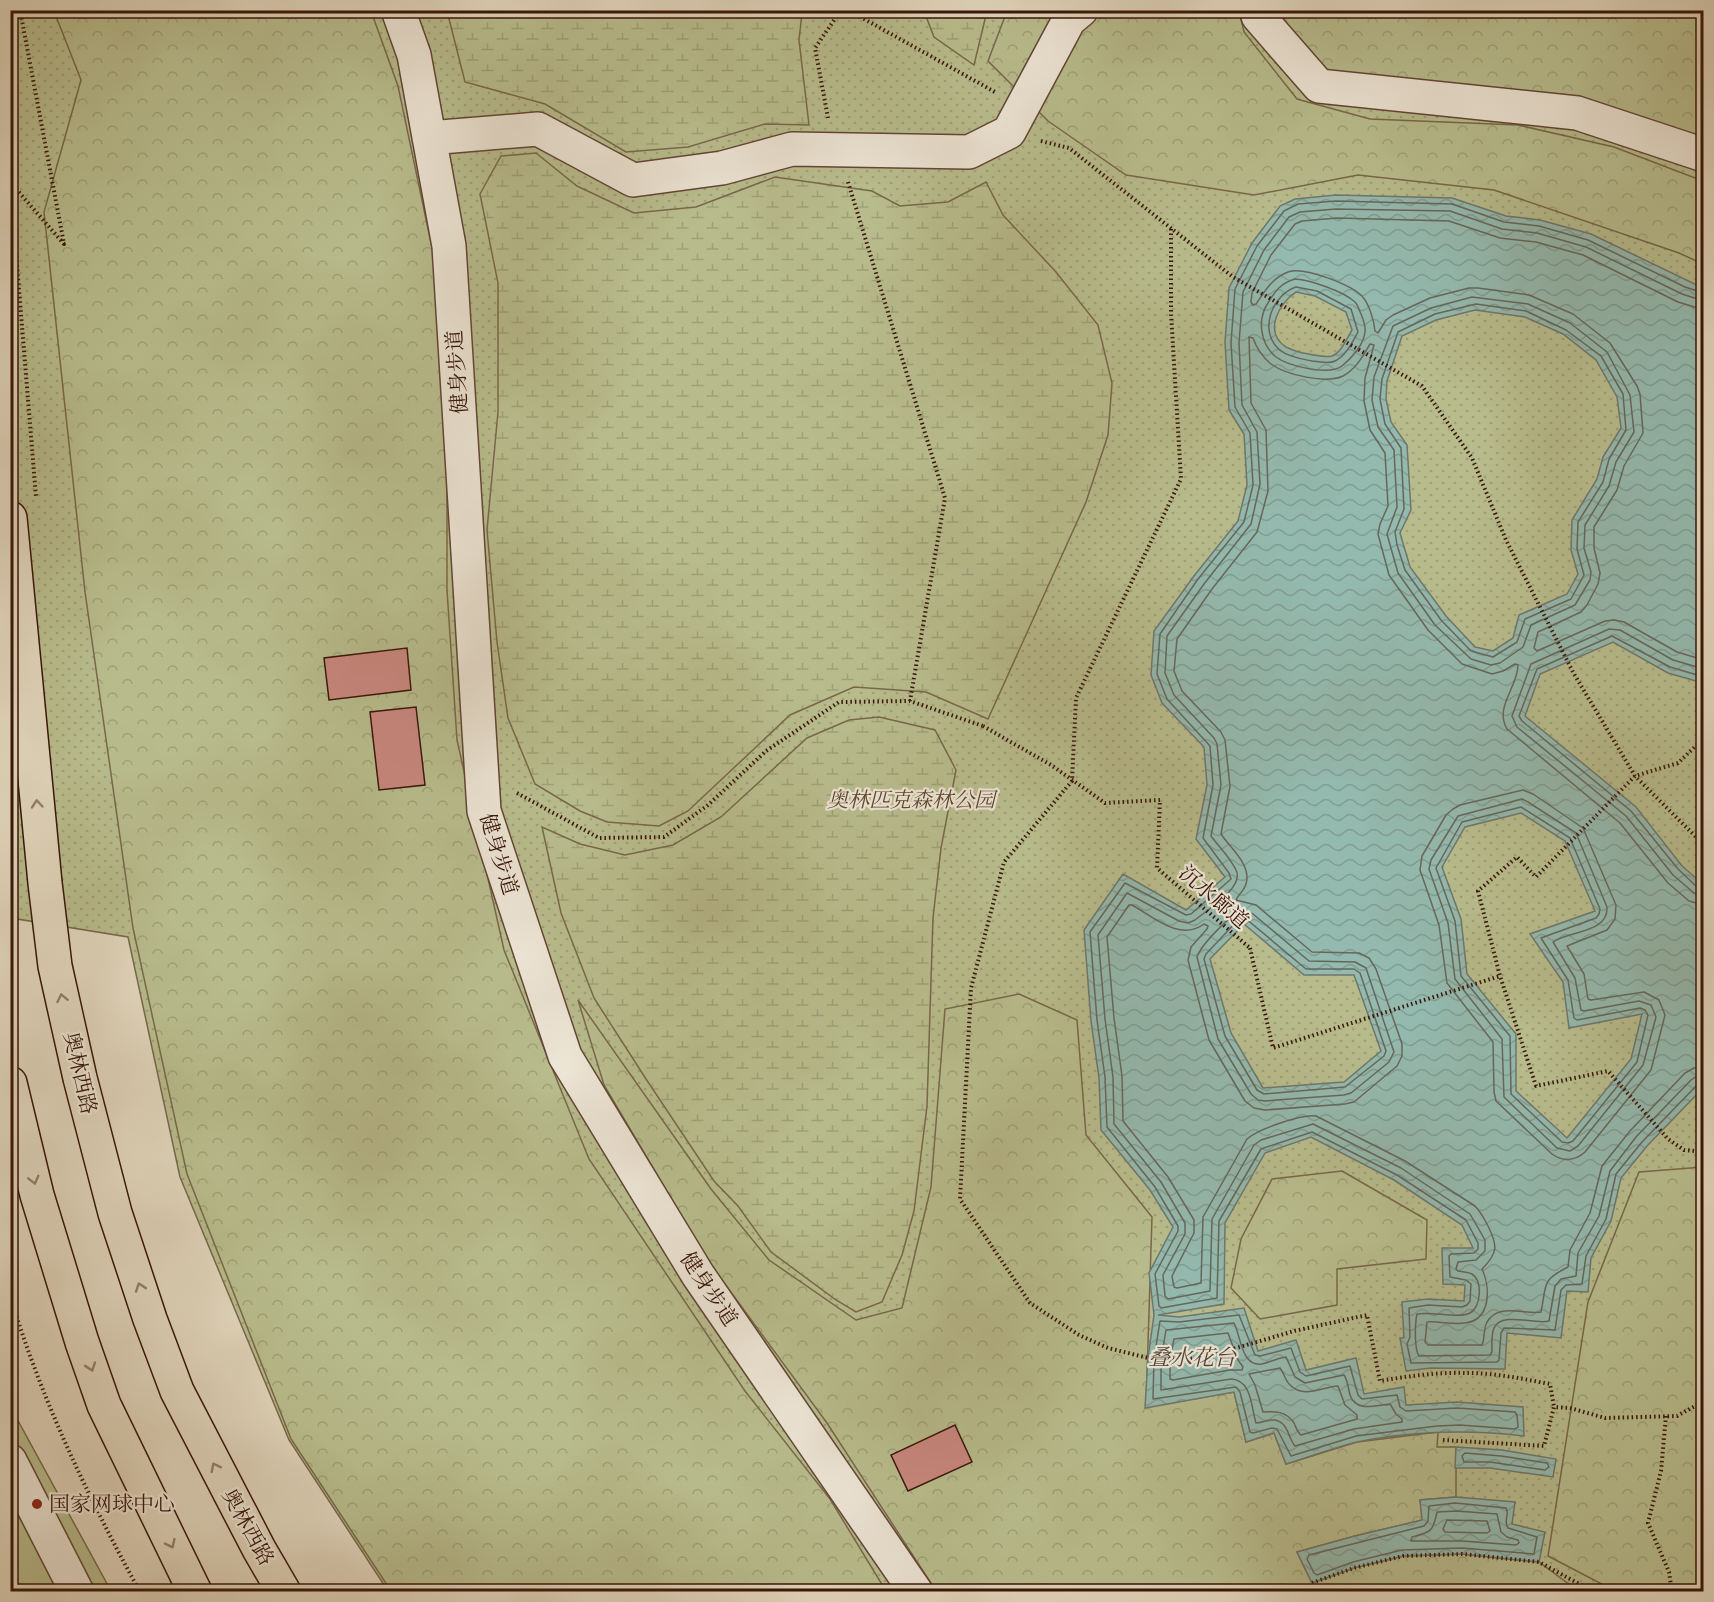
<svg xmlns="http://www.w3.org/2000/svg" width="1714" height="1602" viewBox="0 0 1714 1602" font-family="'IM FELL Great Primer','Noto Serif SC',serif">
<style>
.grass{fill:url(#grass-dots);stroke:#78684a;stroke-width:1.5}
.forest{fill:url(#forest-crowns);stroke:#78684a;stroke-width:1.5}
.wetland{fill:url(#wetland-marsh);stroke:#78684a;stroke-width:1.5}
.garden{fill:#b8bc8d;stroke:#78684a;stroke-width:1.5}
.water{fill:url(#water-waves);stroke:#6f776c;stroke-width:1.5;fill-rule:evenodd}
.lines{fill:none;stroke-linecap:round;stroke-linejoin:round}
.shore{stroke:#66675b;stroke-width:1.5}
.building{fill:#ca8880;stroke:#371508;stroke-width:1.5}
.minor-casing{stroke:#624535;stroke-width:36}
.major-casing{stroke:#371508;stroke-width:36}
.path{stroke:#371508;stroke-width:4;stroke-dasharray:1.5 3;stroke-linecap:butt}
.minor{stroke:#ece4d4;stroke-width:33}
.major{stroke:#e1d6bd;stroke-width:33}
.path-bridge{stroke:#371508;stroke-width:4;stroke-dasharray:1.5 3;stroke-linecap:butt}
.oneway{stroke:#947f6c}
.poi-dot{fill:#8f2418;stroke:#ece4d4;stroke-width:2}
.labels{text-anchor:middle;stroke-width:4.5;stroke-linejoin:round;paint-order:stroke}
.street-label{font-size:21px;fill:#371508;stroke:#ece4d4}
.park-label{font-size:21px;font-style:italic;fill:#5e4730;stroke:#ece4d4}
.poi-label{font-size:21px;fill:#371508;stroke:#ece4d4;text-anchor:start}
.water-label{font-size:22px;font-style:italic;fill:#53463a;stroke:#ece4d4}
</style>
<defs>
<pattern id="grass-dots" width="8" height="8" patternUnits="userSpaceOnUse" patternTransform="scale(1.5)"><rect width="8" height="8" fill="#b8bc8d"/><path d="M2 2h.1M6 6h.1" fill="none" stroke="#9fa178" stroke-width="1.8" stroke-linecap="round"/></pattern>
<pattern id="forest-crowns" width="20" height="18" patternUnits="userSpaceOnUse" patternTransform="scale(1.5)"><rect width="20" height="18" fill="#b8bc8d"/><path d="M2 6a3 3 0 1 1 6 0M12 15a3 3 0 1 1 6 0" fill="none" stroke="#9fa178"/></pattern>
<pattern id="wetland-marsh" width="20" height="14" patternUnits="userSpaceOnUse" patternTransform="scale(1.5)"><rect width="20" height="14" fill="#b8bc8d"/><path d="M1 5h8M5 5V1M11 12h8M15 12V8" fill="none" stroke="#9fa178"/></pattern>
<pattern id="water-waves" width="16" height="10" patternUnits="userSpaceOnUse" patternTransform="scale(1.5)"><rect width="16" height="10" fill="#94b9ae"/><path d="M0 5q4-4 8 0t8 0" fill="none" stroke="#809e94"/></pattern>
</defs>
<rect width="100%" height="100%" fill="#e1d6bd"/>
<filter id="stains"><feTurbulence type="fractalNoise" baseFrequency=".00333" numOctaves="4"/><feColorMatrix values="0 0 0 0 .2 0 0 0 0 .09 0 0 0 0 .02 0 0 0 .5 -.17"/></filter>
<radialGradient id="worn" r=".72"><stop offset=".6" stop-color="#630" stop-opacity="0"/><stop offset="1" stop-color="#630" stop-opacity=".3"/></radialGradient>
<!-- grass -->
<path class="grass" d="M10 11H1703V1591H388L289 1440 180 1177 128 937 11 918Z"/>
<!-- forest -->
<path class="forest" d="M54 11H371L398 86 439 281 447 432V590L457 740 504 950 589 1159 745 1391 830 1499 886 1591H391L291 1439 187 1174 133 928 85 592 44 212 81 80Z
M1007 11H1239L1244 32 1297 99 1370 119 1518 125 1614 147 1703 181V264L1679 253 1494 190 1358 175 1254 195 1126 175 1048 121 988 61Z
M1267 11H1703V139L1322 71Z
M1019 994 1077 1020 1086 1135 1152 1217 1146 1407 1234 1392 1246 1442 1274 1433 1286 1464 1357 1442 1438 1432 1437 1447H1456V1497L1420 1500 1423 1520 1355 1536 1297 1552 1312 1583 1354 1568 1403 1556 1462 1554 1539 1562 1578 1591H936L827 1423 708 1261 604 1085 578 1000 711 1189 769 1260 856 1320 902 1308 931 1187 945 1009Z
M1703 1167V1591H1615L1548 1556 1588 1302 1639 1172Z
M1342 1171 1427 1220 1426 1259 1337 1269V1305L1260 1319 1231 1288 1241 1239 1272 1179Z"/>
<!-- wetland -->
<path class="wetland" d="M447 11H806L802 13 799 40 809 125 765 124 688 147 626 152 545 104 465 82Z
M924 11H987L974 65 934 37Z
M536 153 577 186 634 213 696 207 775 177 872 191 900 206 948 202 986 182 1003 215 1056 272 1098 325 1112 383 1108 435 1086 502 988 719 926 692 854 687 790 715 688 811 659 826 607 822 580 811 535 784 508 718 497 642 487 530 498 412V283L480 194 501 156Z
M879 717 935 730 956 770 941 848 933 918 927 1106 914 1211 902 1255 882 1302 856 1312 836 1300 771 1252 738 1206 714 1181 646 1079 594 998 561 913 542 827 580 844 625 855 673 845 721 817 807 738 849 720Z"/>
<!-- garden -->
<path class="garden" d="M10 1401 16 1417 111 1591H11Z"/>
<!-- water -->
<path class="water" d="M1336 195 1452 198 1506 216 1540 220 1591 234 1703 288V683L1668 673 1613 642 1540 674 1525 716 1636 807 1682 866 1703 884 1704 1087 1647 1146 1621 1178 1611 1221 1591 1258 1588 1292 1567 1291 1561 1338 1507 1333 1505 1369 1431 1368 1406 1371 1400 1338H1404L1402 1302 1428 1299 1464 1301 1465 1285 1443 1284 1442 1248H1473L1462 1225 1394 1180 1311 1137 1265 1153 1225 1223 1224 1304 1158 1315 1179 1317 1244 1308 1258 1351 1296 1340 1306 1370 1356 1358 1364 1394 1404 1387 1406 1405 1457 1402 1523 1407 1524 1436C1470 1429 1410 1431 1357 1442 1333 1448 1309 1457 1286 1464L1274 1433 1246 1442 1234 1392 1145 1408 1148 1358 1154 1315 1149 1273 1173 1227 1150 1190 1101 1130 1099 1078 1091 1021 1084 930 1123 874 1186 910 1225 877 1196 839 1207 785 1204 747 1162 703 1151 675 1154 631 1194 576 1238 521 1247 485 1244 434 1229 410 1225 342 1229 288 1252 243 1280 206 1295 199ZM1296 292 1315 296 1346 312 1352 330C1347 338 1342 352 1332 356 1325 358 1316 355 1309 354 1301 353 1292 350 1286 347 1263 332 1279 303 1296 292ZM1475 310 1525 317 1563 334 1596 360 1617 397 1621 428 1603 457 1597 479 1572 520 1571 550 1578 574 1567 594 1519 615 1513 638 1493 651 1475 647 1446 616 1410 567 1400 533 1411 510 1407 445 1391 422 1386 399 1387 381 1402 336 1436 320ZM1521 813 1565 841 1595 911 1530 934 1563 982 1569 1028 1642 1014 1631 1059 1567 1138 1516 1091V1034L1467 974 1461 919 1442 867 1465 827ZM1244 924 1304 975H1354L1381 1051 1344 1082 1263 1088 1231 1033 1210 959Z
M1456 1447 1502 1450 1556 1459 1553 1477 1490 1468H1455Z
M1456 1497 1515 1502 1512 1524 1545 1532 1539 1562 1462 1554 1403 1556 1354 1568 1312 1583 1297 1552 1355 1536 1422 1520 1420 1500Z"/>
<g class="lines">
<!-- shore -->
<path class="shore" d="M1295 279C1310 280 1343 291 1355 302 1358 305 1359 310 1361 314 1363 319 1366 326 1365 332 1364 344 1352 358 1342 366 1329 376 1288 366 1276 357 1260 344 1257 319 1268 303 1275 291 1281 283 1295 279Z
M1296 287 1317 291 1351 309 1358 332C1353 341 1346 356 1335 361 1329 364 1319 362 1312 361 1302 359 1289 357 1281 351 1257 332 1272 295 1296 287Z
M1704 293 1685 287 1588 240 1539 226 1504 222 1452 204 1336 201 1298 204 1284 211 1257 246 1235 289 1231 343 1235 407 1250 433 1253 485 1244 522 1198 579 1160 634 1157 674 1167 699 1210 746 1213 785 1203 838 1229 873 1231 879 1191 914 1186 915 1125 883 1090 932 1097 1020 1105 1077 1107 1127 1155 1187 1178 1226V1231L1155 1274 1159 1306 1161 1308 1217 1298 1219 1221 1261 1149 1312 1132 1397 1175 1466 1220 1478 1243V1249L1474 1253 1451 1254 1449 1256 1450 1277 1466 1280 1471 1284 1470 1301 1467 1305 1462 1307 1428 1305 1409 1308 1410 1337 1407 1344 1411 1363 1497 1362 1499 1360 1501 1333 1504 1328 1555 1330 1561 1290 1566 1285 1582 1284 1586 1256 1606 1219 1616 1174 1642 1142 1697 1085 1704 1083
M1472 297 1528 304 1570 323 1607 352 1630 395 1634 432 1616 462 1609 486 1585 525 1584 548 1591 572 1590 580 1575 605 1531 625 1523 647 1500 663 1491 665 1471 659 1435 625 1398 573 1387 534 1397 507 1394 450 1378 427 1372 400 1374 377 1393 326 1431 308Z
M1704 301 1682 294 1586 247 1537 233 1502 229 1450 211 1336 209 1300 212 1289 217 1264 250 1243 292 1239 343 1242 405 1257 432 1260 484 1251 524 1204 584 1167 636 1165 673 1174 695 1214 738 1217 744 1221 785 1211 836C1219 847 1230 857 1236 870 1245 887 1207 910 1195 920L1188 923 1179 921 1127 893 1098 935 1105 1019 1113 1077 1114 1124 1161 1182 1185 1223V1234L1163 1275 1165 1296 1168 1299 1210 1291 1212 1219 1254 1145 1261 1140 1313 1124 1401 1168 1470 1214 1485 1240V1251L1476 1260 1458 1262 1456 1269 1458 1271C1463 1272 1468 1272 1472 1274 1483 1281 1481 1307 1470 1313 1459 1319 1432 1311 1417 1314 1415 1323 1414 1349 1419 1356L1490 1355 1492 1352C1492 1345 1491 1335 1494 1328 1502 1311 1535 1325 1549 1321L1555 1286 1561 1279 1576 1276 1578 1253 1599 1216 1610 1171 1636 1137 1691 1080 1697 1076H1704
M1476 304 1526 311 1566 330 1601 356 1623 394 1626 430 1609 459 1603 482 1578 522 1577 549 1584 575 1571 599 1525 619 1517 642 1493 657 1471 651 1441 620 1405 570 1397 545 1395 532 1404 509 1401 448 1385 424 1380 399 1382 379 1398 332 1435 314Z
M1704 310 1678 302 1583 255 1536 242 1500 238 1449 221 1337 218 1302 221 1295 224 1271 255 1252 293 1251 302 1253 305 1256 304C1265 291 1272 278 1288 272 1304 266 1351 285 1362 296 1369 304 1374 320 1375 331L1378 333 1386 320 1393 315 1430 298 1469 288H1478L1529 295 1573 314 1610 343 1637 386 1640 394 1643 433 1624 466 1617 490 1594 527V548L1600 573 1598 584 1587 605 1581 612 1538 632 1534 648 1537 651 1605 621 1614 620 1624 622 1677 652 1704 660
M1704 669 1673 660 1620 630 1609 629 1531 664 1512 716 1517 727 1626 816 1673 875 1694 893 1704 896
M1704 677 1670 667 1612 636 1537 669 1519 716 1522 721 1631 811 1678 869 1697 887 1704 888
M1523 790 1533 794 1583 828 1616 905 1615 919 1607 930 1567 946 1584 974 1588 999 1591 1000 1644 992 1659 1000 1665 1015 1651 1070 1585 1152C1575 1161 1563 1162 1552 1154L1496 1101 1494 1092 1493 1042 1447 983 1439 925 1420 870 1422 856 1446 815 1453 809 1460 805Z
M1522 799 1528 802 1576 833 1607 907C1609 933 1568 931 1553 942L1575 978 1581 1010 1584 1011 1639 1001 1651 1005 1656 1017 1643 1065 1578 1146 1570 1151 1557 1148 1504 1097 1502 1039 1455 979 1448 923 1429 869 1431 860 1458 816Z
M1521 807 1570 838 1600 909 1599 914 1596 918 1541 938 1568 980 1574 1018 1577 1020 1640 1008 1645 1010 1648 1015 1637 1062 1573 1141 1568 1143 1562 1142 1511 1094 1510 1036 1461 976 1455 921 1436 868 1462 822Z
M1704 905 1689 901 1668 883 1620 823 1507 729C1494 707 1518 687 1518 665L1515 664 1503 671 1492 674 1462 664 1428 630 1389 575 1378 534 1380 524 1388 506 1385 453 1370 430 1364 401 1365 378 1374 345 1370 344C1363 356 1356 369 1343 376 1326 384 1286 375 1271 364 1263 358 1256 347 1253 338L1249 337 1251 403 1266 430 1268 491 1257 532 1212 589 1177 639 1174 671 1182 691 1221 732 1225 740 1230 786 1221 834C1230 848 1252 865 1246 884 1244 891 1238 895 1236 900L1256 905 1312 952 1359 953 1369 958 1376 969 1402 1044V1056L1397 1066 1354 1102 1345 1104 1265 1110 1254 1108 1245 1101 1209 1040 1188 960 1191 947 1207 929 1208 926 1204 924C1180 942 1154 917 1132 905H1129L1107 937 1114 1018 1122 1076 1123 1121 1168 1177 1194 1220V1233L1172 1276 1174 1287 1177 1288 1201 1283 1203 1217 1247 1139C1258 1129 1302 1114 1316 1116L1405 1161 1475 1206C1481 1212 1484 1218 1488 1226 1498 1246 1498 1253 1482 1269 1490 1286 1492 1320 1465 1323 1453 1325 1439 1321 1427 1322L1425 1342 1428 1345H1482C1485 1339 1483 1330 1487 1322 1499 1302 1523 1315 1541 1312 1547 1285 1540 1281 1568 1267L1570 1250 1590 1213 1602 1166 1630 1131 1685 1073 1694 1068 1704 1067
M1244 911 1253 914 1309 961 1355 962 1366 968 1394 1052 1389 1062 1351 1093 1344 1095 1265 1101 1258 1100 1251 1094 1218 1039 1197 957C1201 945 1232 912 1244 911Z
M1245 918 1306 969H1354L1360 973 1386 1051 1384 1056 1345 1087 1264 1094 1257 1090 1225 1036 1204 959 1206 954 1238 920Z
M1239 1315 1255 1355 1260 1356 1291 1348 1300 1372 1306 1376 1350 1366 1358 1395 1362 1399 1397 1395 1400 1407 1406 1411 1457 1408 1515 1412 1517 1415 1518 1427 1515 1429 1460 1425 1437 1426 1356 1436 1291 1456 1277 1429 1272 1428 1253 1433 1250 1432 1240 1392 1236 1387 1153 1399 1154 1359 1160 1321 1179 1322Z
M1234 1323C1241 1336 1241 1367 1262 1364 1270 1362 1278 1358 1286 1357L1295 1377 1305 1383 1344 1375C1348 1381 1348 1388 1350 1395 1356 1413 1376 1405 1390 1404L1396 1414 1402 1419V1422L1354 1429 1295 1446C1288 1438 1288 1422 1275 1420 1268 1419 1262 1423 1256 1423 1251 1407 1252 1380 1231 1379L1161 1390V1360L1166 1330Z
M1228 1333 1238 1360 1243 1367 1242 1370H1230L1173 1380 1170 1379V1360L1174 1339Z
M1280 1368C1284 1373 1285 1380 1290 1385 1304 1399 1322 1387 1338 1386L1345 1405 1357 1415V1419L1301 1435C1297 1432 1296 1427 1294 1423 1286 1411 1275 1411 1263 1412L1255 1385 1249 1374Z
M1465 1453 1501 1456 1547 1463 1549 1467 1545 1470 1490 1462H1464L1462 1456Z
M1455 1503 1506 1508C1510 1514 1503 1521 1508 1528L1537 1537 1534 1554 1462 1548 1402 1550 1353 1562 1317 1575 1314 1573 1307 1559 1309 1555 1424 1526 1428 1521 1429 1506Z
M1456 1511 1497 1514 1501 1532 1507 1537 1518 1540 1519 1543 1516 1545 1462 1541H1411L1412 1537C1431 1532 1433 1532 1437 1512Z
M1447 1520 1487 1521 1490 1531 1487 1533 1445 1532 1443 1529Z"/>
</g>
<!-- building -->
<path class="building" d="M407 648 411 690 329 700 324 658Z
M416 707 425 785 379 790 370 712Z
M955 1425 972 1462 908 1491 891 1455Z"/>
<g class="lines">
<!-- minor casing -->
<g class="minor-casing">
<path id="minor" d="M398 10 414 55 449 246 484 811 565 1056 698 1275 916 1592
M1257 10 1258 16 1319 86 1577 113 1704 155
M429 138 538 129 633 180 722 168 792 149 969 152 1009 132 1069 20 1081 10
M10 1461 77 1592"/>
</g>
<!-- major casing -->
<g class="major-casing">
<path id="major" d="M10 518 45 883 55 966 80 1078 115 1213 150 1319 177 1391 259 1549 284 1592
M10 1083 37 1195 82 1342 104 1405 195 1592"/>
</g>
<!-- path -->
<path class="path" d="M848 10 995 92
M828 118 815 48 841 10
M1041 141 1069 148 1233 277 1422 386 1472 458 1506 540 1574 674 1635 776 1704 845
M10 182 64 244 20 10
M848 182 945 498 910 701
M10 212 15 241 36 497
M1171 229V313L1181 479 1076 698 1072 781 1004 862 971 988 960 1199 1030 1303 1079 1335 1108 1348 1148 1358 1199 1359 1294 1331 1367 1315 1380 1381C1408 1376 1439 1372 1468 1373 1495 1373 1524 1379 1550 1384L1554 1407
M1704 738 1678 763 1635 776 1536 877 1517 857 1478 891 1500 976 1536 1086 1608 1071 1668 1139 1684 1150 1704 1152
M517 793 599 838 664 837 708 805 766 751 839 702 910 701 983 726
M1250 948 1273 1048 1500 976
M10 1295C41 1399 88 1497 140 1592
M1666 1416 1661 1471 1648 1523 1669 1572 1672 1592
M1443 1440 1544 1446 1554 1407 1570 1408 1605 1418 1677 1416 1704 1401
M1302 1592 1312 1583 1354 1568 1403 1556 1462 1554 1539 1562 1594 1592"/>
<!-- minor -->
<use href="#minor" class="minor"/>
<!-- major -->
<use href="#major" class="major"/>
<!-- path-bridge -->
<path class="path-bridge" d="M983 726 1051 765 1105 803 1160 800 1157 868 1250 948"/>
</g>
<!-- one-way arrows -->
<defs><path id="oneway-chevron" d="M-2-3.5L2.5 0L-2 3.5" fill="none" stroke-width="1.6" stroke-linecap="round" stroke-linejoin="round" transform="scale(1.5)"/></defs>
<g class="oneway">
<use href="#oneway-chevron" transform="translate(37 804) rotate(-95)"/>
<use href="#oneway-chevron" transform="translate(62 998) rotate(-102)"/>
<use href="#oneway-chevron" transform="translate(34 1180) rotate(76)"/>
<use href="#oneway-chevron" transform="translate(140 1287) rotate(-109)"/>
<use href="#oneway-chevron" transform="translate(91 1367) rotate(71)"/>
<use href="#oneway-chevron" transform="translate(215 1467) rotate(-117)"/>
<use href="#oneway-chevron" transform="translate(171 1544) rotate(64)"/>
</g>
<!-- markers -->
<circle class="poi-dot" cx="37" cy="1504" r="6"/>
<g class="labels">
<!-- street labels -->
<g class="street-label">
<text transform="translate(457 372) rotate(-94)" y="7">健身步道</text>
<text transform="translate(499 854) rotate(73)" y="7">健身步道</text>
<text transform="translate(1214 897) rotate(41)" y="7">沉水廊道</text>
<text transform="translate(80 1073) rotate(77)" y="7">奥林西路</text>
<text transform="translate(709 1289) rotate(56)" y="7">健身步道</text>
<text transform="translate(248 1527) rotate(61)" y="7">奥林西路</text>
</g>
<!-- park labels -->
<g class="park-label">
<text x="911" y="807">奥林匹克森林公园</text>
</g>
<!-- poi labels -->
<g class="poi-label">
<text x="49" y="1511">国家网球中心</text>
</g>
<!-- water labels -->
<g class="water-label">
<text x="1192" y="1365">叠水花台</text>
</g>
</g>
<!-- margin -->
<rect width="1714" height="1602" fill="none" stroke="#e1d6bd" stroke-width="36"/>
<rect x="12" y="12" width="1690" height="1578" fill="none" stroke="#371508" stroke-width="3"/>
<rect x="18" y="18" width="1678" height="1566" fill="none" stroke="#371508" stroke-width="1.5"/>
<rect width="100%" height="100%" filter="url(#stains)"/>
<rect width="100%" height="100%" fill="url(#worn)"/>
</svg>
